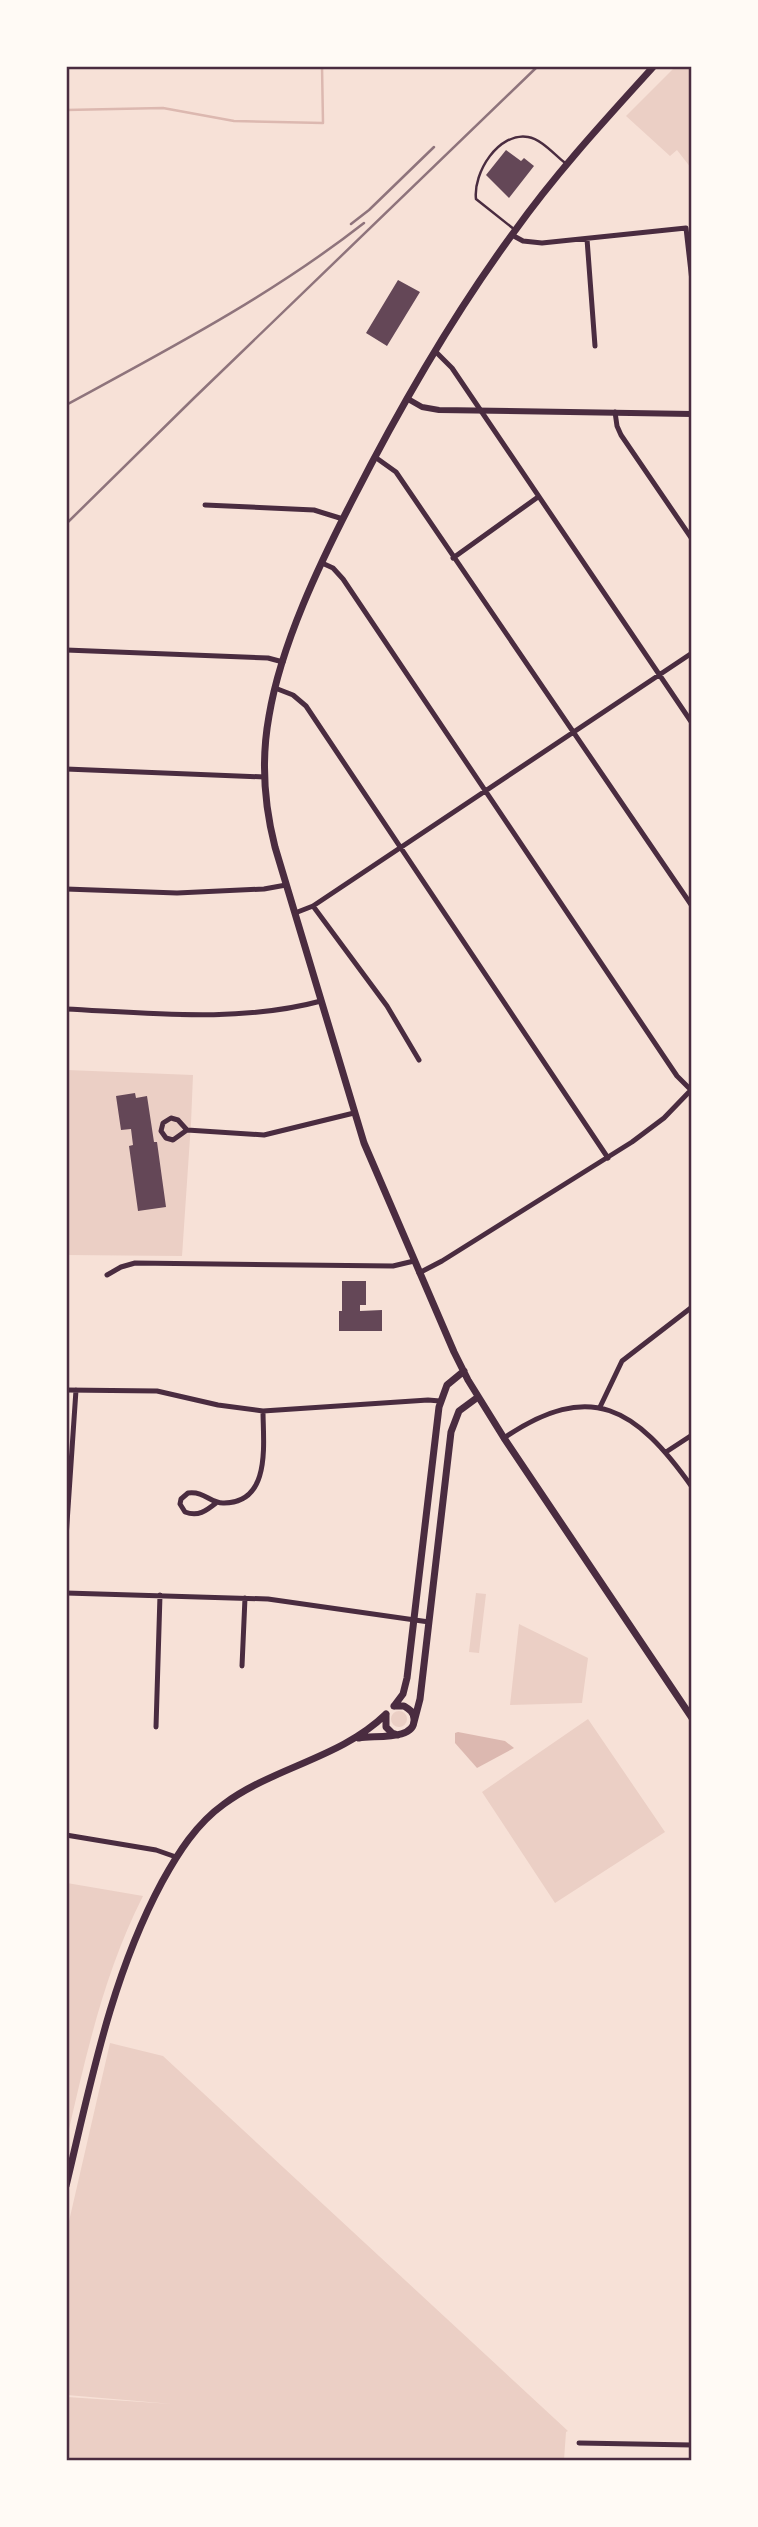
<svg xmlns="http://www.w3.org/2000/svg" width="758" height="2527" viewBox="0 0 758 2527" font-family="Lato,sans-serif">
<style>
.green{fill:#ebcfc5}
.water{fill:#dcb8b0}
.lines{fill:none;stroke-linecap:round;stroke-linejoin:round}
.stream{stroke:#dcb8b0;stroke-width:2.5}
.building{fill:#644757}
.service{stroke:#4a2c40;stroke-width:2.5}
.minor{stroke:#4a2c40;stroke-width:5}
.tertiary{stroke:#4a2c40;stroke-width:6}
.secondary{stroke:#4a2c40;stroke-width:7}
.rail{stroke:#8f747c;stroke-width:2.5}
.neatline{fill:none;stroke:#4a2c40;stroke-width:2.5}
</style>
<rect width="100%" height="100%" fill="#f7e1d7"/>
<!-- green -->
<path class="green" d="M675 67H691V168L677 150 670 156 626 116Z
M67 1070 193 1075 191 1123 182 1256 67 1255Z
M476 1593 486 1594 479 1653 469 1652Z
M519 1624 588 1658 582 1703 510 1705Z
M391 1719a8 8 0 1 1 16 0a8 8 0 1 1-16 0Z
M588 1719 665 1832 555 1903 482 1792Z
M67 1883 143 1896C104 1973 86 2055 67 2138Z
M110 2043 163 2056 568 2431 566 2432 564 2460H67V2397L172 2404 67 2395V2230Z"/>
<!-- water -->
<path class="water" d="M458 1732 505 1741 514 1748 477 1768 455 1743V1733Z"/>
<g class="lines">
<!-- stream -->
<path class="stream" d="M66 110 163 108 234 121 323 123 322 66"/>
</g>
<!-- building -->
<path class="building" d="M506 150 521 161 524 158 534 166 509 198 486 175Z
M398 280 420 292 387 346 366 333Z
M135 1093 136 1098 147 1096 154 1142H157L166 1207 138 1211 129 1146 133 1145 131 1129 121 1130 116 1096Z
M342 1281H366V1305H360V1311L382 1310V1331H339V1311H342Z"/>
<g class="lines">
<!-- service -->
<path class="service" d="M515 230 476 199C473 173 498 132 528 137 541 139 554 154 564 162"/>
<!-- minor -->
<path class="minor" d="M512 235 523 241 542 243 686 228 692 281
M587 239 595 346
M436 352 452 368 692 723
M615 412 617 426 621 435 692 539
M375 457 396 472 692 906
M205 505 314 510 343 519
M453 558 538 497
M322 563 333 568 343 579 677 1076 691 1090
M66 650 268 658 283 662
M275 688 293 695 306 706 608 1158
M66 769 265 777
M66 889 177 893 264 889 286 885
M313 906 387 1006 419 1060
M295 913 313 906 692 653
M66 1009C149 1013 240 1023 321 1001
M171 1118 178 1120 187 1130 173 1140 166 1138 161 1131 163 1123Z
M187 1130 264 1135 354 1113
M419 1273 442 1261 632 1142 664 1118 691 1090
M107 1275 121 1267 135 1263 393 1266 414 1261
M66 1390 157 1391 218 1405 263 1411 428 1400 440 1401
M600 1407 622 1361 692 1307
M504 1438C591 1379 636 1408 692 1487
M666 1452 692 1435
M216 1503C206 1511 198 1517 185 1512L180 1504 181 1499 188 1493C205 1491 210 1503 223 1503 272 1504 263 1442 263 1411
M66 1538 76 1390
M66 1593 268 1599 429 1622
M242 1666 245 1598
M156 1727 160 1595
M66 1835 156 1850 176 1857
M579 2443 692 2445"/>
<!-- tertiary -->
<path class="tertiary" d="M408 399 422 407 439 410 692 414"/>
<!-- secondary -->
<path class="secondary" d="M654 66C605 120 556 173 514 232 453 315 400 407 353 499 320 563 281 644 269 716 261 760 264 804 275 847L364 1143 454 1352 468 1380 504 1438 692 1718
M394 1706 403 1694 407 1678 439 1407 447 1385 464 1371
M386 1714V1727L392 1733 398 1735
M414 1722 420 1699 451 1432 459 1411 478 1397
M359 1738C374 1735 416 1741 414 1719 414 1712 409 1709 404 1706H394
M66 2186C91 2082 111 1977 162 1882 178 1853 196 1824 224 1804 274 1767 341 1758 386 1714"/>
<!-- rail -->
<path class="rail" d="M351 224 369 210 434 147
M66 405C169 349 272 295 364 223
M66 524 193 399 538 66"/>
</g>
<!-- border -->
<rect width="758" height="2527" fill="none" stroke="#fffaf5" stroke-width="136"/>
<rect x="68" y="68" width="622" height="2391" class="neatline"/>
</svg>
